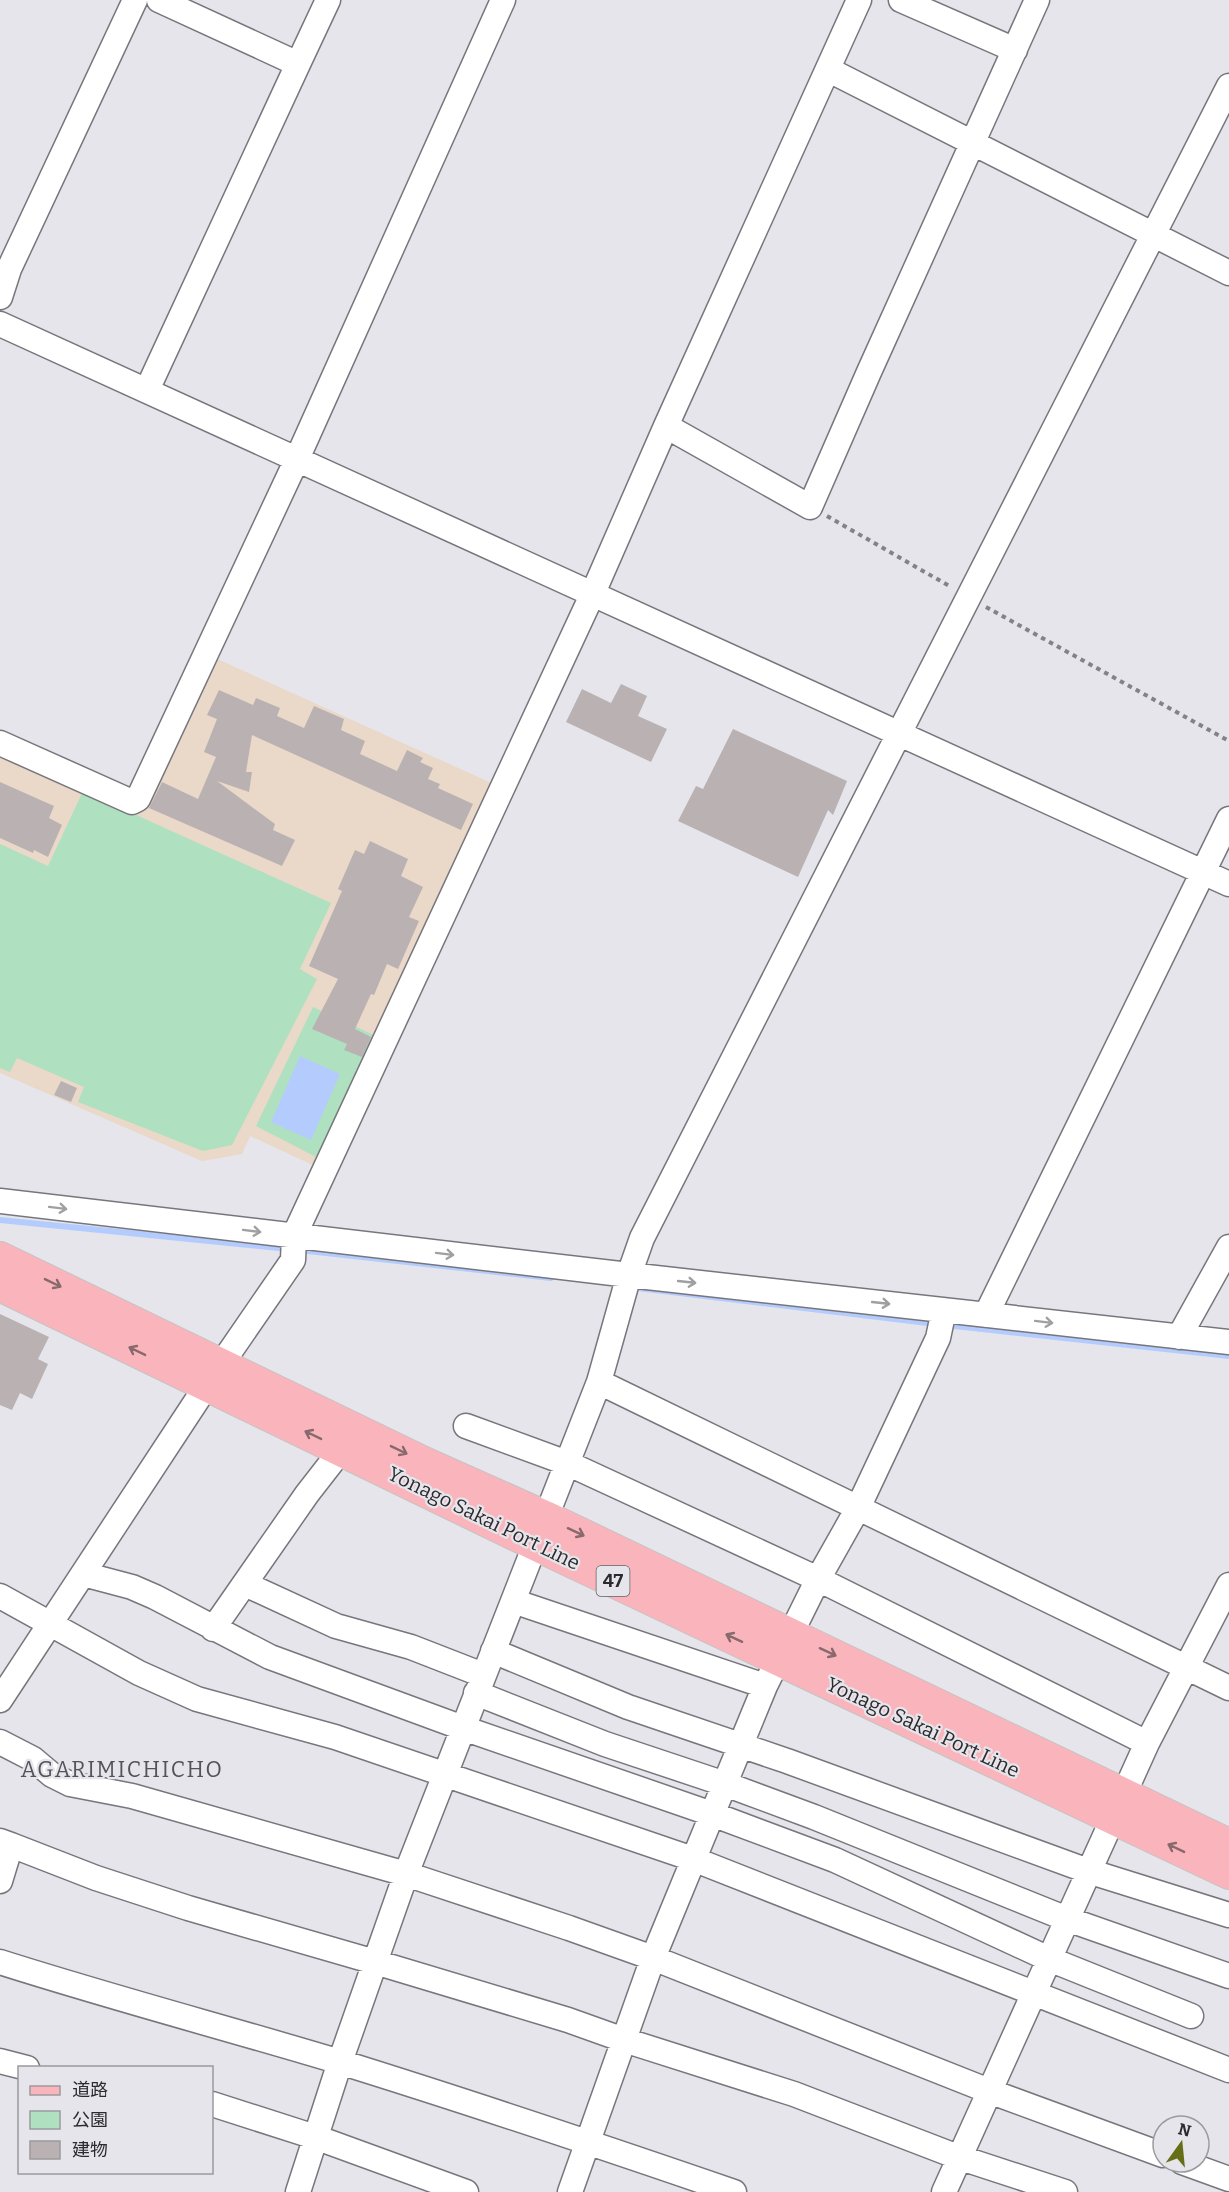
<svg xmlns="http://www.w3.org/2000/svg" width="1229" height="2192" viewBox="0 0 1229 2192" font-family="Bitter,'Noto Sans JP',serif">
<style>
.education{fill:#ead8c8}
.green{fill:#afe0c0}
.water{fill:#b3ccfd}
.lines{fill:none;stroke-linecap:round;stroke-linejoin:round}
.stream{stroke:#b3ccfd;stroke-width:6}
.building{fill:#bab2b2}
.minor-casing{stroke:#76767c;stroke-width:27}
.major-casing{stroke:#c4c4c4;stroke-width:34}
.path{stroke:#838387;stroke-width:4;stroke-dasharray:4.5 4.5;stroke-linecap:butt}
.minor{stroke:#fff;stroke-width:24}
.major{stroke:#f9b5bb;stroke-width:32}
.oneway{stroke:#a0a0a1}
.oneway2{stroke:#88696d}
.labels{text-anchor:middle;stroke-width:4.5;stroke-linejoin:round;paint-order:stroke}
.shield{fill:#e5e5eb;stroke:#636367;stroke-width:1.5}
.shield-label{font-size:18px;font-weight:bold;fill:#2b2b2e}
.street-label{font-size:20px;fill:#2b2b2e;stroke:#e5e5eb}
.quarter-label{font-size:22px;letter-spacing:1.5px;fill:#535358;stroke:#e5e5eb}
</style>
<rect width="100%" height="100%" fill="#e5e5eb"/>
<!-- education -->
<path class="education" d="M215 658 498 786 315 1166 250 1136 242 1154 202 1161 0 1073V756L138 808Z"/>
<!-- green -->
<path class="green" d="M83 791 331 903 300 969 317 979 232 1145 203 1151 78 1102 84 1087 17 1058 10 1072 0 1068V844L48 866Z
M313 1007 376 1036 316 1157 256 1126Z"/>
<!-- water -->
<path class="water" d="M300 1056 340 1074 311 1140 271 1122Z"/>
<g class="lines">
<!-- stream -->
<path class="stream" d="M0 1220 289 1249
M299 1250 551 1278
M630 1287 936 1324
M946 1325 1229 1356"/>
</g>
<!-- building -->
<path class="building" d="M621 684 647 696 638 716 667 729 651 762 566 722 582 689 611 703Z
M219 690 253 705 256 698 280 708 277 716 304 728 314 706 344 719 341 730 365 741 360 754 397 771 407 750 423 758 420 762 433 768 428 779 440 784 438 788 473 804 461 830 252 735 246 772H252L249 792 217 781 275 824 273 830 295 840 282 866 149 808 162 782 198 799 216 757 204 752 217 719 207 715Z
M733 729 847 781 833 815 828 810 798 877 678 821 696 786 703 789Z
M0 782 54 806 49 818 62 825 48 857 34 850 33 853 0 838Z
M370 841 408 859 401 876 423 887 409 917 419 921 398 969 387 964 374 995 371 994 355 1029 371 1037 362 1057 344 1050 347 1044 312 1029 338 979 309 966 342 891 338 889 355 850 364 854Z
M61 1081 77 1088 71 1102 54 1095Z
M0 1314 49 1337 38 1359 48 1364 32 1399 20 1393 12 1410 0 1405Z"/>
<g class="lines">
<!-- minor casing -->
<g class="minor-casing">
<path id="minor" d="M901 0 1015 50
M298 64 328 0
M829 70 1229 273
M0 297 9 269 135 0
M0 324 1229 884
M147 390 298 64 159 0
M666 426 810 507 869 372 1037 0
M0 743 132 802 138 799 297 459 503 0
M0 1201 629 1275 1229 1342
M986 1315 1229 819
M1179 1337 1229 1247
M599 1382 1229 1688
M466 1426 567 1463 818 1579 1147 1743
M83 1574 132 1587 155 1597 270 1657 463 1728 712 1814 835 1860 1049 1959 1191 2016
M245 1584 336 1626 411 1647 483 1675
M0 1596 139 1673 197 1699 335 1737 693 1859 1229 2070
M513 1601 765 1686
M213 1629 307 1494 342 1449
M493 1651 628 1707 787 1761 1088 1871 1229 1915
M476 1693 605 1744 725 1784 814 1817 1067 1919 1229 1976
M0 1700 207 1385 293 1260 294 1236 593 593 666 426 859 0
M0 1742 33 1759 52 1775 70 1784 132 1796 406 1874 569 1928 653 1958 989 2091 1163 2155
M0 1841 11 1845 0 1881
M11 1845 96 1878 188 1908 375 1962 568 2020 624 2040 794 2094 958 2157 1065 2192
M0 1962C113 1998 227 2028 340 2062 472 2103 603 2147 734 2192
M0 2061 27 2068
M212 2104 315 2137 466 2192
M1182 2162 1229 2179
M298 2192 340 2062 406 1874 599 1382 629 1275 642 1238 1229 86
M570 2192 653 1958 765 1686 818 1579 858 1508 938 1338 944 1310
M944 2192 1147 1743 1229 1585"/>
</g>
<!-- major casing -->
<g class="major-casing">
<path id="major" d="M0 1258 424 1463 545 1517 1229 1845
M0 1285 535 1544 1229 1873"/>
</g>
<!-- path -->
<path class="path" d="M827 516 951 587
M986 607 1229 741"/>
<!-- minor -->
<use href="#minor" class="minor"/>
<!-- major -->
<use href="#major" class="major"/>
</g>
<!-- one-way arrows -->
<defs><path id="oneway-shaft" d="M-6 0H5M1.5-3L5.5 0L1.5 3" fill="none" stroke-width="1.6" stroke-linecap="round" stroke-linejoin="round" transform="scale(1.5)"/></defs>
<g class="oneway">
<use href="#oneway-shaft" transform="translate(58 1208) rotate(7)"/>
<use href="#oneway-shaft" transform="translate(252 1231) rotate(7)"/>
<use href="#oneway-shaft" transform="translate(445 1254) rotate(7)"/>
<use href="#oneway-shaft" transform="translate(687 1282) rotate(6)"/>
<use href="#oneway-shaft" transform="translate(881 1303) rotate(6)"/>
<use href="#oneway-shaft" transform="translate(1044 1322) rotate(7)"/>
</g>
<g class="oneway2">
<use href="#oneway-shaft" transform="translate(53 1283) rotate(26)"/>
<use href="#oneway-shaft" transform="translate(137 1351) rotate(-154)"/>
<use href="#oneway-shaft" transform="translate(313 1435) rotate(-154)"/>
<use href="#oneway-shaft" transform="translate(399 1450) rotate(26)"/>
<use href="#oneway-shaft" transform="translate(576 1532) rotate(25)"/>
<use href="#oneway-shaft" transform="translate(734 1638) rotate(-155)"/>
<use href="#oneway-shaft" transform="translate(828 1652) rotate(25)"/>
<use href="#oneway-shaft" transform="translate(1176 1848) rotate(-154)"/>
</g>
<g class="labels">
<!-- shield labels -->
<rect class="shield" x="596.5" y="1566" width="33" height="30" rx="4.5"/>
<g class="shield-label">
<text x="613" y="1587">47</text>
</g>
<!-- street labels -->
<g class="street-label">
<text transform="translate(484 1518) rotate(26)" y="7">Yonago Sakai Port Line</text>
<text transform="translate(923 1727) rotate(25)" y="7">Yonago Sakai Port Line</text>
</g>
<!-- quarter labels -->
<g class="quarter-label">
<text x="122" y="1777">AGARIMICHICHO</text>
</g>
</g>
<!-- legend -->
<rect x="18" y="2066" width="195" height="108" fill="#e5e5eb" stroke="#9b9b9f" stroke-width="1.5"/>
<rect x="30" y="2086" width="30" height="9" fill="#f9b5bb" stroke="#9b9b9f" stroke-width="1.5"/>
<text x="72" y="2096" font-size="18" fill="#2b2b2e">道路</text>
<rect x="30" y="2111" width="30" height="18" fill="#afe0c0" stroke="#9b9b9f" stroke-width="1.5"/>
<text x="72" y="2126" font-size="18" fill="#2b2b2e">公園</text>
<rect x="30" y="2141" width="30" height="18" fill="#bab2b2" stroke="#9b9b9f" stroke-width="1.5"/>
<text x="72" y="2156" font-size="18" fill="#2b2b2e">建物</text>
<!-- north arrow -->
<g transform="translate(1181 2144) rotate(15)"><circle r="28" fill="#e5e5eb" stroke="#9b9b9f" stroke-width="1.5"/>
<path d="M0-4.5L10 22L0 15L-10 22Z" fill="#676f16"/>
<text y="-9" font-size="16" font-weight="bold" text-anchor="middle" fill="#2b2b2e">N</text>
</g>
</svg>
